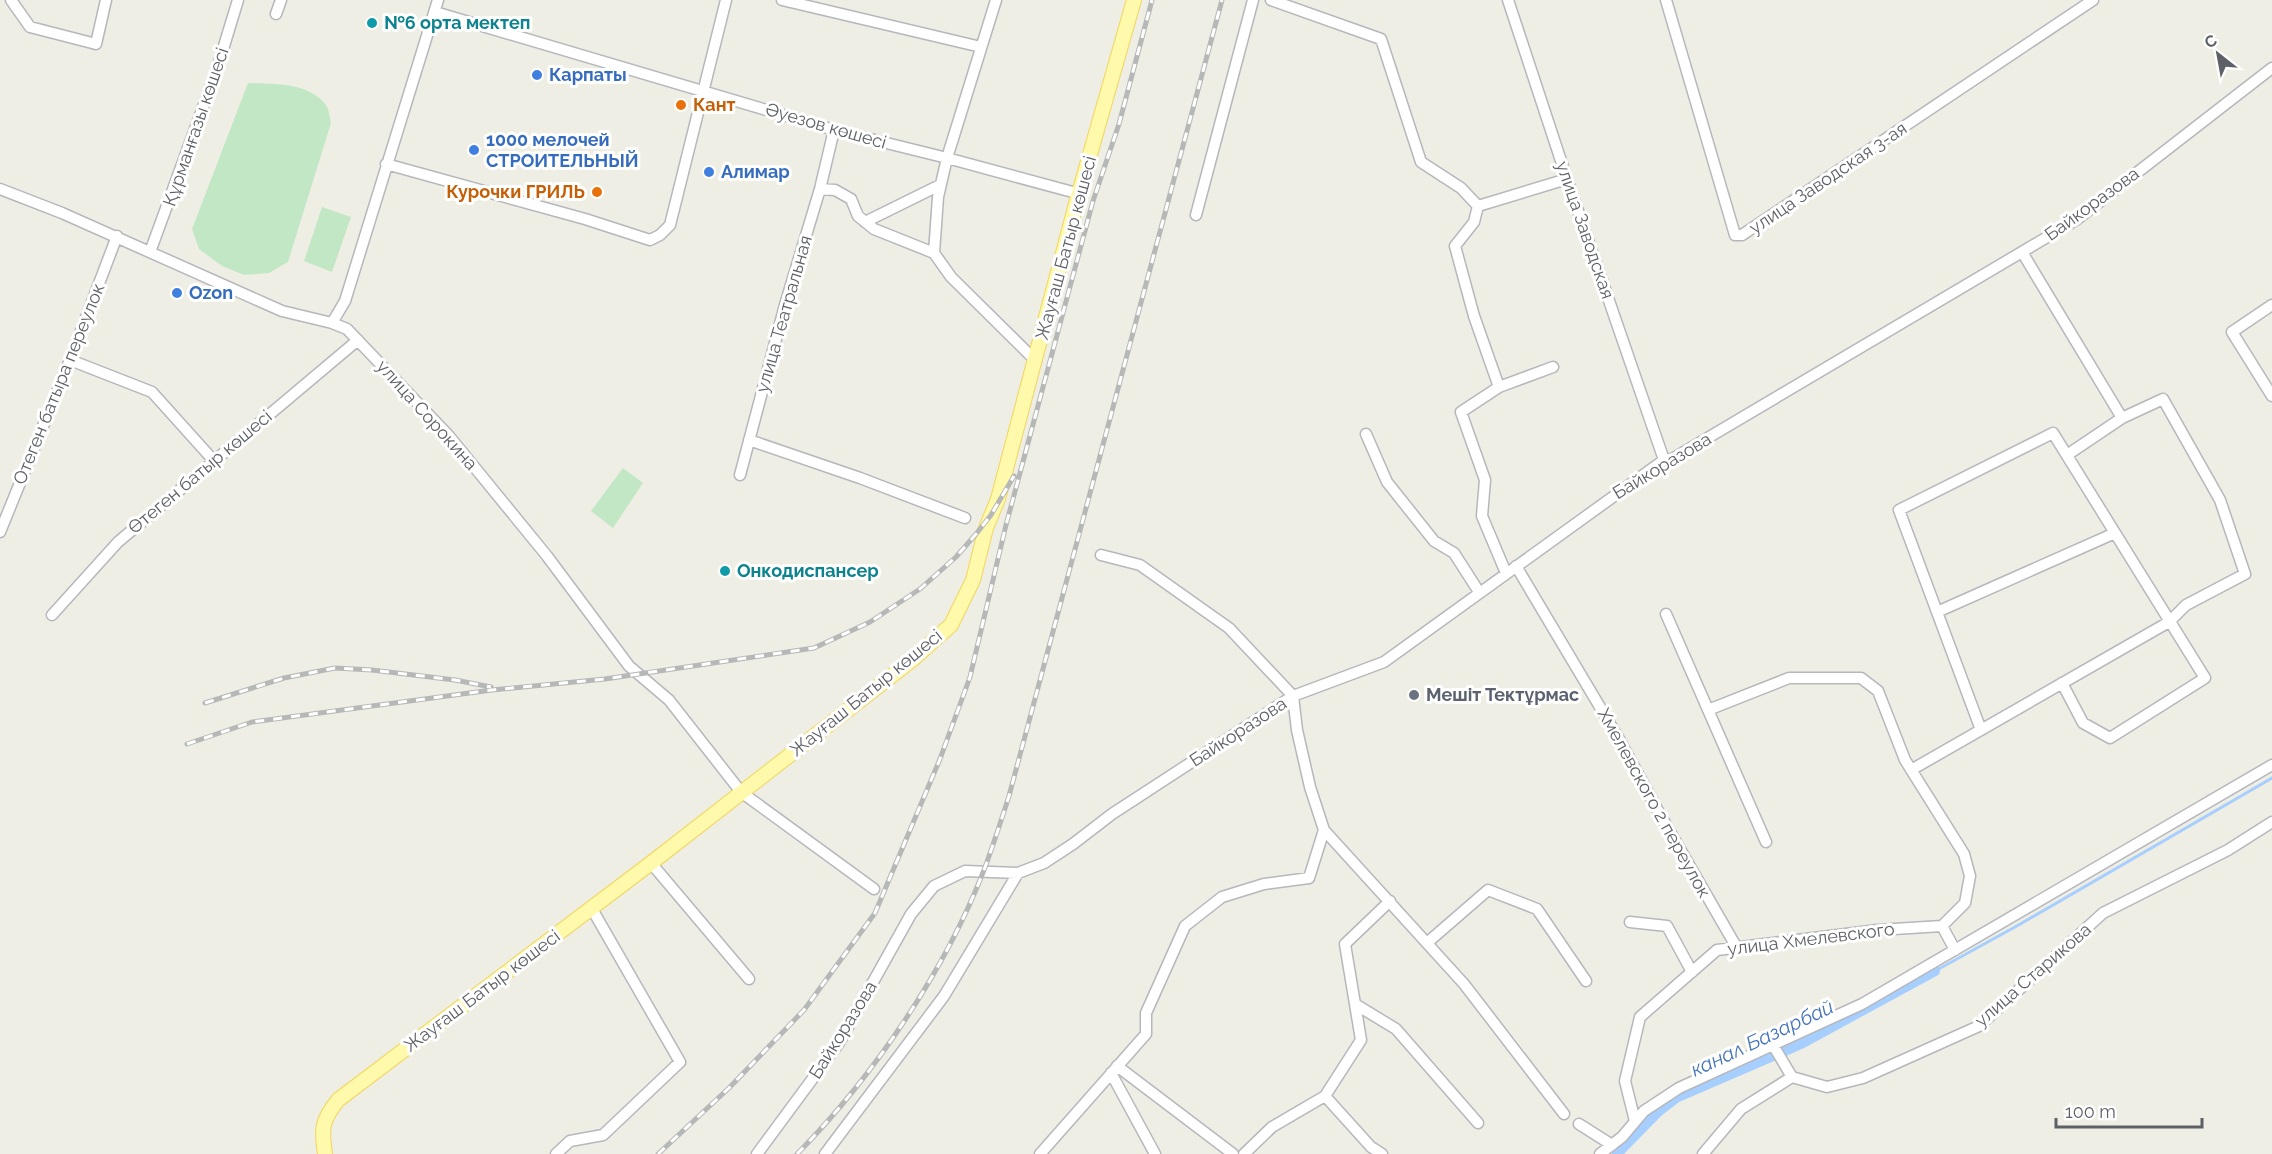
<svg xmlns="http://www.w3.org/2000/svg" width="2272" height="1154" viewBox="0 0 2272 1154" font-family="Raleway,sans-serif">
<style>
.green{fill:#c2e7c5}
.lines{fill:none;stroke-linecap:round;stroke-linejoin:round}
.stream{stroke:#a6cfff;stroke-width:3}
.canal{stroke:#a6cfff;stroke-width:10}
.minor-casing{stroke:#b6b7bc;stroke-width:13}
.major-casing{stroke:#f1d65c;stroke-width:16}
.minor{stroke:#fff;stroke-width:10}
.major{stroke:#fff9ab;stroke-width:14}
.rail-casing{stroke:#b6b7b7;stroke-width:5}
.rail{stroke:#fff;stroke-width:3;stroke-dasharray:9;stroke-linecap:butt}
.culture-dot{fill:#0f9aa8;stroke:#fff;stroke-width:2}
.shop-dot{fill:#3f7fe0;stroke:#fff;stroke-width:2}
.food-dot{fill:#e8710a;stroke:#fff;stroke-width:2}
.worship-dot{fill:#6b7280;stroke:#fff;stroke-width:2}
.labels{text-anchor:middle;stroke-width:6;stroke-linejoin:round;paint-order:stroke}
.culture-label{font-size:18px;font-weight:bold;fill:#0d838f;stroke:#fff;text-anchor:start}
.shop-label{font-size:18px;font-weight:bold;fill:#366cbe;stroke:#fff;text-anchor:start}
.food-label{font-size:18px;font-weight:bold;fill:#c56008;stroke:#fff;text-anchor:start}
.street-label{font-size:18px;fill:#5d6066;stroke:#fff}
.worship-label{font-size:18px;font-weight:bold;fill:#5b616d;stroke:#fff;text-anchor:start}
.water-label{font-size:20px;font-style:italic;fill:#4473bb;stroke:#fff}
</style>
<rect width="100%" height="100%" fill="#efeee5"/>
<!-- green -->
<path class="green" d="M248 83C274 84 309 82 326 105 329 110 330 118 331 123L288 262 269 273 244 275 222 266 199 249 192 229Z
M322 207 351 217 332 272 304 261Z
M623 468 643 483 613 528 591 511Z"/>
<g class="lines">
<!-- stream -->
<path class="stream" d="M1935 971 2015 927 2272 778"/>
<!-- canal -->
<path class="canal" d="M1617 1154 1658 1112 1676 1098 1801 1044 1935 971"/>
<!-- minor casing -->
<g class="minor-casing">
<path id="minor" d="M11 0 30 27 96 44 106 0
M782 0 981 47
M1271 0 1381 39 1421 162 1461 188 1478 206 1474 222 1455 246 1474 316 1499 387 1461 412 1485 480 1482 516 1506 573
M1508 0 1567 179 1664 460
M1666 0 1735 235H1742L2093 0
M435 12 834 130 947 158 1080 194
M276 14 281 0
M386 164 585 219 650 240 660 235 670 225 726 0
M0 189 62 213 282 311 332 323 347 329 449 436 547 556 629 666 669 700 741 792 874 889
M820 189 835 190 851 199 858 216 874 229 934 253 951 277 1036 361
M1478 206 1567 179
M1196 215 1253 0
M865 222 940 185
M150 252 217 69 238 0
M934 253 938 197 947 158 996 0
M2272 305 2232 332 2272 396
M332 323 345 301 438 0
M70 360 152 392 214 461
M1499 387 1553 367
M1366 434 1387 482 1434 541 1454 553 1479 592
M749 440 860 478 965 518
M2067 455 2122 418
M740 475 785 305 820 189 834 130
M0 532 70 360 117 236
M1101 555 1140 565 1229 628 1293 696 1297 730 1310 787 1324 830 1464 984 1564 1114
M1516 566 1619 739 1662 818 1737 948
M1937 612 2115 533
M1666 614 1766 842
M52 615 118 542 358 340
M1708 710 1789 678H1861L1878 691 1905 760 1964 854 1970 876 1965 903 1942 926
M1981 730 1899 510 2053 433 2205 678 2110 738 2083 723 2062 683
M1911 770 2169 622 2186 605 2245 574 2220 500 2163 399 2122 418 2022 252
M651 863 749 979
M1630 922 1667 926 1692 972
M1428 942 1488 890 1537 909 1586 981
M1355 1004 1396 1029 1478 1123
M1773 1045 1792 1077
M1117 1066 1233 1154
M1111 1073 1155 1154
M1325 1096 1371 1147 1382 1154
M1635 1121 1625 1081 1640 1017 1717 950 1878 930 1942 926 1955 950
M1579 1124 1612 1145
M556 1154 570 1141 603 1135 680 1062 592 909
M757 1154 839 1043 911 914 934 886 965 871 1018 873 1044 863 1073 844 1112 814 1293 696 1384 662 1664 460 1672 459 2076 220 2272 68
M825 1154 944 996 1018 873
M1040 1154 1146 1034V1013L1185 926 1222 897 1264 884 1309 878 1324 830
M1244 1154 1272 1127 1325 1096 1361 1040 1345 944 1390 901
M1600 1154 1622 1137 1644 1111 1679 1088 1862 1004 2272 765
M1703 1154 1741 1109 1792 1077 1827 1087 1863 1078 1979 1026 2103 913 2228 850 2272 822"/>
</g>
<!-- major casing -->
<g class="major-casing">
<path id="major" d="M325 1154C321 1128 322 1120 338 1100L651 863 912 660 951 625 973 580 986 528 998 499 1077 200 1134 0"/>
</g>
<!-- minor -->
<use href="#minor" class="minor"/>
<!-- major -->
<use href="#major" class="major"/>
<!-- rail casing -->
<g class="rail-casing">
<path id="rail" d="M205 703 284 678 335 668 372 670 455 680 491 687
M187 744 252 722 492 690 605 679 814 648 870 622 920 589 956 557 976 534 991 515 1014 476
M658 1154 729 1088 804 1010 875 913 940 759 970 677 1006 525 1093 201 1119 124 1152 0
M797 1154C873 1077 945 971 984 870 993 846 1001 821 1009 796L1222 0"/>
</g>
<!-- rail -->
<use href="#rail" class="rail"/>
</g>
<!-- markers -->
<g class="culture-dot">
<circle cx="372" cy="23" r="6"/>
<circle cx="725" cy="571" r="6"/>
</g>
<g class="shop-dot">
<circle cx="537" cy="75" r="6"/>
<circle cx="474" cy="150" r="6"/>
<circle cx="709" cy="172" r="6"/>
<circle cx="177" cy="293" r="6"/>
</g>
<g class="food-dot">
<circle cx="681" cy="105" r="6"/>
<circle cx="597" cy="192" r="6"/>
</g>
<circle class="worship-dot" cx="1414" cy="695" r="6"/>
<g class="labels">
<!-- culture labels -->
<g class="culture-label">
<text x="384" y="29">№6 орта мектеп</text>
<text x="737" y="577">Онкодиспансер</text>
</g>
<!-- shop labels -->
<g class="shop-label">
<text x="549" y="81">Карпаты</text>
<text x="486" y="146">1000 мелочей<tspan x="486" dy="21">СТРОИТЕЛЬНЫЙ</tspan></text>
<text x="721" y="178">Алимар</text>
<text x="189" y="299">Ozon</text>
</g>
<!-- food labels -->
<g class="food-label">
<text x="693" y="111">Кант</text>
<text x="585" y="198" text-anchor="end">Курочки ГРИЛЬ</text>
</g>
<!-- street labels -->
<g class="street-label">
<text transform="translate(826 126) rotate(16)" y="6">Әуезов көшесі</text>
<text transform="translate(196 127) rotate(-71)" y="6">Құрманғазы көшесі</text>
<text transform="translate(1828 178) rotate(-34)" y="6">улица Заводская 3-ая</text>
<text transform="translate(2092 204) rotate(-36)" y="6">Байкоразова</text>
<text transform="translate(1585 230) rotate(71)" y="6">улица Заводская</text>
<text transform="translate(1066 248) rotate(-75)" y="6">Жауғаш Батыр көшесі</text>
<text transform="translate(784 314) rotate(-74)" y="6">улица Театральная</text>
<text transform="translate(59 384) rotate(-68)" y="6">Отеген батыра переулок</text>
<text transform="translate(427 415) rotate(48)" y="6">улица Сорокина</text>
<text transform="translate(1662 466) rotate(-31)" y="6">Байкоразова</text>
<text transform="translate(200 472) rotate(-40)" y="6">Өтеген батыр көшесі</text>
<text transform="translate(866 693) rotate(-39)" y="6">Жауғаш Батыр көшесі</text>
<text transform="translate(1238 732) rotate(-33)" y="6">Байкоразова</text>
<text transform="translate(1654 803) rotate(61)" y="6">Хмелевского 2 переулок</text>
<text transform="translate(1811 939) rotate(-7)" y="6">улица Хмелевского</text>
<text transform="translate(2033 975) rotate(-41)" y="6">улица Старикова</text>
<text transform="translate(482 991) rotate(-37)" y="6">Жауғаш Батыр көшесі</text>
<text transform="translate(843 1030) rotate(-58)" y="6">Байкоразова</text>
</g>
<!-- worship labels -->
<g class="worship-label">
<text x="1426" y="701">Мешіт Тектұрмас</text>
</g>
<!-- water labels -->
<g class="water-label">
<text transform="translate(1762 1038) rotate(-25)" y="7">канал Базарбай</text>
</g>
</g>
<!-- north arrow -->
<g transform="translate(2218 54) rotate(329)" stroke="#ffffff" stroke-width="4.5" paint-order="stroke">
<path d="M0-4.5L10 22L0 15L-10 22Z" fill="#5d6066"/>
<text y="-9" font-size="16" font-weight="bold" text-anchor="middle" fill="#5d6066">С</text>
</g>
<!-- scale -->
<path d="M2056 1118v9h146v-9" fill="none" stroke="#5d6066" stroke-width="3"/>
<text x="2065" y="1118" font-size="18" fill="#5d6066" stroke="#ffffff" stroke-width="4.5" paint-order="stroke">100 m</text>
</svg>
